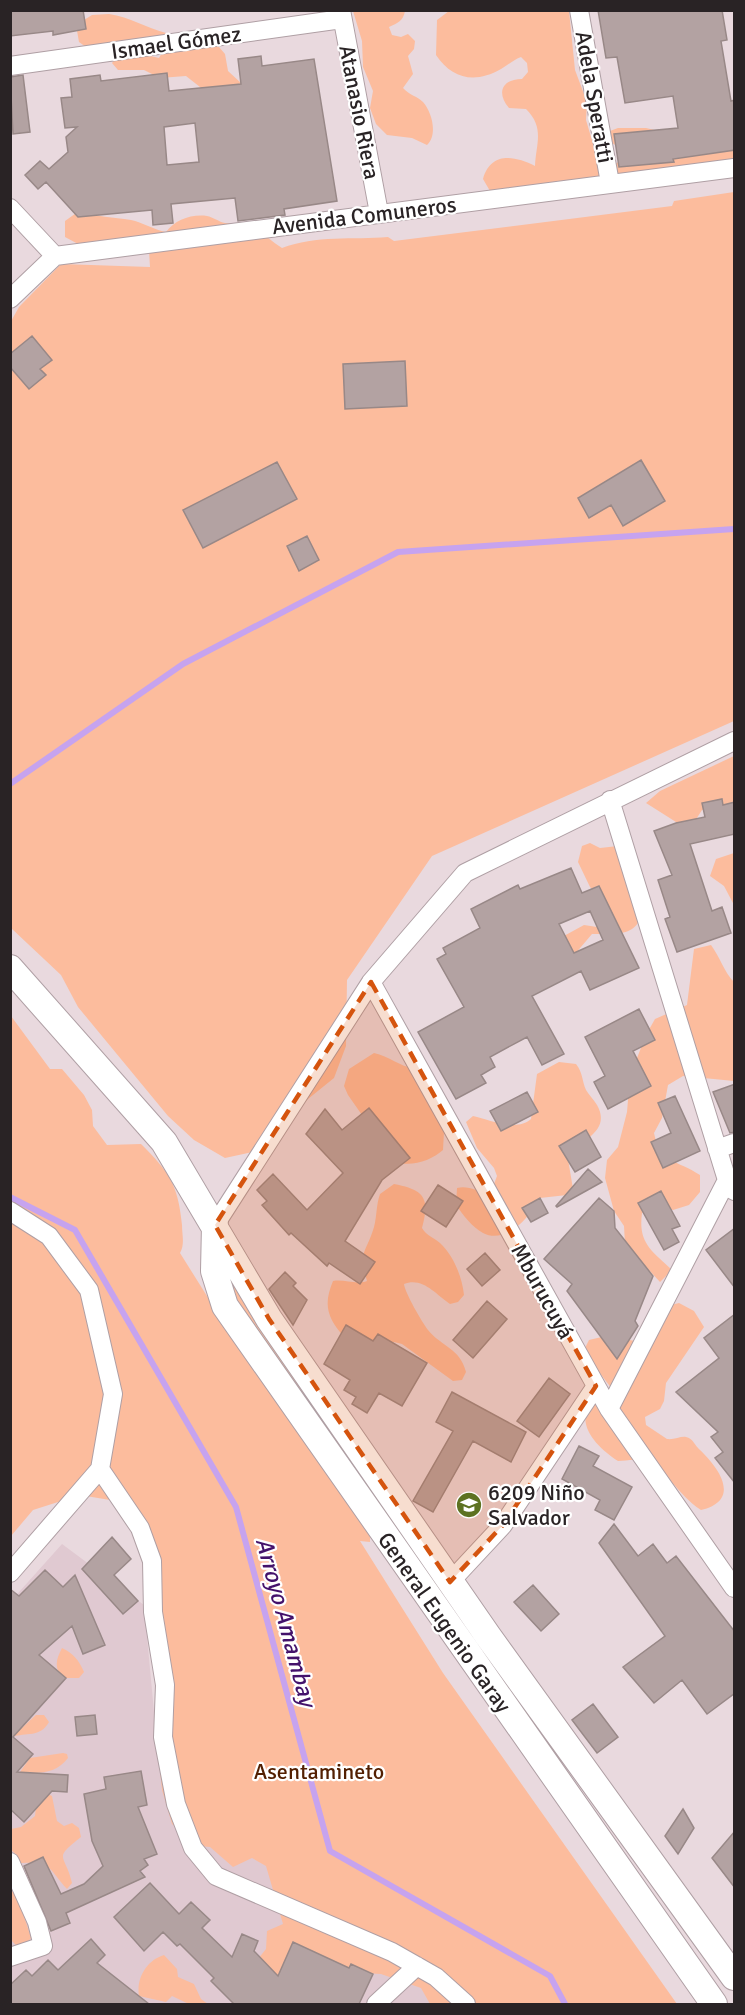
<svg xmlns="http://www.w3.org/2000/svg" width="745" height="2015" viewBox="0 0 745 2015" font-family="Signika,sans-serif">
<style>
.built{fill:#e0c9d1}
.green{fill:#fcbc9d}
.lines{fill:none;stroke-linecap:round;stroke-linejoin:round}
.stream{stroke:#c6a3ef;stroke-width:6}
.building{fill:#b3a2a2;stroke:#988887;stroke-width:1.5;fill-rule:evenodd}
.street-casing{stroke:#af9fa4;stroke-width:20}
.secondary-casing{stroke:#af9fa4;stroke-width:28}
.street{stroke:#fff;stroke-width:18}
.secondary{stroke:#fff;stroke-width:26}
.marked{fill:#d5540e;fill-opacity:0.2;stroke:#d5540e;stroke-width:4.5;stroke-dasharray:12 8;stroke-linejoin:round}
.labels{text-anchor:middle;stroke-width:4.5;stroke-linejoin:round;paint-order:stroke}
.street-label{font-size:22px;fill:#292325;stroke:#fff}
.poi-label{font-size:22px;fill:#292325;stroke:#fff;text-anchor:start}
.park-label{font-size:22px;fill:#532002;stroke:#fff}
.water-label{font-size:24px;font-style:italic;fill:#44126b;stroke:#fff}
</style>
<rect width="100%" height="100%" fill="#e9d9de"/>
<!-- built -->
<path class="built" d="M62 1544 144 1605 159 1765 459 1984 467 2004H11V1601Z"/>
<!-- green -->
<path class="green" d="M353 11H405C403 21 398 23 389 27L392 35 401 37 408 34 415 41 414 49 408 56 413 74 403 88C409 95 417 96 423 102 432 112 438 135 427 145L412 138 387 135 376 124 370 108 373 91 363 67 362 41Z
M449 11H569L575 70 587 102 586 120 599 164V182L490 191 483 179C491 151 515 156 535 166 536 143 545 128 526 109L509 108C496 93 502 79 522 79L528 72 527 63 521 57C513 60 508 65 501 69 475 84 452 79 436 55L437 20Z
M109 14C130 17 146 28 166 33 181 37 198 38 213 40L225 54 228 71 241 83 238 90 214 98 186 76 160 78 144 70H118L112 63 117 56 142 54 159 58 163 51 112 42 86 47 79 42 76 25 92 15Z
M618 128H646L663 132 734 130V167L621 180 611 165 619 162 622 149 607 140 610 131Z
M734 192V721L432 856 347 980 346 1046 334 1078 308 1099 257 1151 225 1158 194 1140 168 1116 78 1007 61 975 11 928 10 323 19 307 61 264 150 267 149 250 80 245 65 237V221L79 211C97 217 113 217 131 220 142 222 154 230 166 232 175 220 191 214 207 216 213 217 219 222 225 223 235 224 241 221 252 226 262 232 272 242 282 248 316 235 353 240 388 237L394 241 672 206 674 201Z
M734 756V808L719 807 702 810 693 824 676 822 646 803 660 791Z
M590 843 600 848 618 846 639 921C631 937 609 934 592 934L575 954 567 951 562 937 584 925 597 927 600 917 596 893 590 887 578 862 582 846Z
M734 853V905L724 886 710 876 716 859Z
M711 945C720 957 724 972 734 982V1081L683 1076 668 1085 662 1118 654 1133C660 1163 677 1160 700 1175V1192L689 1205 673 1210 657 1203 642 1213C638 1243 651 1250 672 1270L660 1282 625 1244 624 1226 614 1211 605 1178 607 1160 618 1147 627 1112 630 1076 646 1035 655 1019 687 1005 694 949Z
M11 1016 50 1069H62L84 1095 92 1110 93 1126 107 1145 141 1144C169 1172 178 1184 182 1225 182 1235 185 1244 180 1253L222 1320 219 1282 236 1285 346 1406 356 1422 363 1439 364 1456 359 1490 370 1525V1542L360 1541 443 1673 677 2004H430L421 1988 381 1974 364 1973 294 1992 286 2004H258L252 1996 250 1969 266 1949 267 1931 283 1924 266 1866 252 1858 233 1867 210 1847 200 1846 172 1824 162 1790 158 1752 157 1563 116 1501 80 1495 33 1510 11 1536Z
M374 1053C389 1056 400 1067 414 1068L444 1132 443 1150C431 1161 409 1168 394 1161L348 1095 344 1086 349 1069Z
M559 1062 576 1064C583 1073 582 1081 586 1090 589 1095 594 1100 597 1105 611 1130 584 1140 567 1153L573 1189 567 1195 540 1198C531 1216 506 1245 483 1233 472 1227 463 1215 456 1205L457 1188C470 1185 478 1193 491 1192L497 1176 494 1168 477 1148 466 1122 473 1116C490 1120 517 1132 531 1119L537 1074Z
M394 1184C425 1190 430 1198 422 1228 427 1236 433 1237 440 1243 454 1256 462 1277 464 1295L458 1302 450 1304C435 1294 423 1277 404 1284 405 1293 422 1322 428 1330 442 1347 460 1348 466 1372L462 1380 453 1381 402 1344 394 1342 387 1346 345 1338C327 1318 323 1305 333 1281 345 1279 356 1285 367 1281 358 1250 366 1254 374 1227 377 1216 376 1205 380 1194Z
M679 1303 694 1311 704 1327 666 1383 664 1401 660 1409 645 1417 646 1425 667 1439C674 1440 681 1436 686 1437 693 1438 695 1446 700 1450 719 1468 742 1500 701 1510 677 1495 667 1466 637 1460 632 1459 624 1461 618 1461 599 1449 574 1425 591 1403L599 1405 615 1393 593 1364 585 1348 589 1340 606 1336 641 1342 671 1305Z
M62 1648C73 1653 79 1660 84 1672L79 1678H62C54 1666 56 1660 62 1648Z
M36 1715H44L49 1722C40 1738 26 1732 12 1737Z
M63 1753 67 1754 68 1758C56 1774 38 1774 20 1772L30 1758Z
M42 1791 52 1796 57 1821 64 1826 72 1823 79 1828 81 1837C52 1860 65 1853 72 1883L67 1889C48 1868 52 1861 21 1863L17 1855 11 1850V1829L21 1827 35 1816 37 1798Z
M10 1890 17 1894 31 1938 25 1945 17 1946 11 1940Z
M164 1955 177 1969 178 1977 194 1984 201 1999 208 2004H189L172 1996 166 2002 139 1996C136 1978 147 1960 164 1955Z"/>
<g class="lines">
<!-- stream -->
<path class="stream" d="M10 784 183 664 398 552 734 529
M10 1197 75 1230 236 1507 330 1851 550 1976 565 2004"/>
</g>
<!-- building -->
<path class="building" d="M10 10H83L86 29 53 35V31L10 36Z
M598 10H722L727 40 721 41 731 101 735 100V150L673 159 674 162 619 167 614 134 678 128 673 96 625 103 617 57 606 58Z
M261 56 262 66 314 59 337 201 284 209 285 215 238 221 235 198 171 204 173 223 153 225 152 210 78 217 46 182 38 189 25 175 40 161 49 169 68 152 66 137 77 127 65 128 61 98 72 97 70 79 100 75 101 81 167 73 169 91 241 84 238 59ZM195 123 199 162 167 165 164 127Z
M23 75 30 132 13 134 10 77Z
M32 336 52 360 40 369 46 375 29 389 10 367V354Z
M405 361 407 406 345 409 343 364Z
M641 460 665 501 623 526 611 505 589 518 578 498Z
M277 462 297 499 203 548 183 510Z
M307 536 319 560 299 571 287 546Z
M722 799 723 805 735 802V834L690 844 712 911 722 907 731 933 677 952 665 919 670 917 658 880 672 875 654 831 676 823 705 817 702 803Z
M571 868 582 893 599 886 639 968 590 990 581 971 532 996 564 1054 542 1065 527 1037 490 1057 495 1067 481 1075 486 1083 456 1099 418 1032 464 1007 437 959 446 954 443 948 480 928 471 909 518 885 520 889ZM590 911 603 940 574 953 559 924Z
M639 1009 655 1040 633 1051 651 1086 608 1109 594 1082 605 1076 585 1037Z
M735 1084V1132L730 1133 713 1092Z
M527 1092 538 1112 501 1131 490 1111Z
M675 1096 700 1151 663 1168 651 1142 671 1133 658 1103Z
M369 1108 410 1158 382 1180 345 1241 375 1262 360 1284 329 1263 327 1266 291 1233 289 1235 262 1205 267 1201 257 1190 273 1174 307 1210 343 1173 306 1134 325 1109 342 1130Z
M586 1130 601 1157 575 1172 559 1146Z
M588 1169 602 1182 557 1207 556 1206Z
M438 1185 463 1201 446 1227 421 1211Z
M661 1191 680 1226 672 1229 679 1242 664 1250 638 1203Z
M540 1198 548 1213 531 1222 522 1208Z
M599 1198 614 1211 615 1228 653 1276 635 1321 638 1326 617 1359 567 1291 572 1284 544 1259Z
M735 1228V1288L706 1250Z
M485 1253 500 1270 482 1286 467 1269Z
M285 1272 296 1283 293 1286 307 1300 293 1325 269 1289Z
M487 1301 507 1319 473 1358 453 1340Z
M735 1314V1483L715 1458 723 1452 711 1437 718 1432 676 1392 719 1358 704 1338Z
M346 1325 373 1341 378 1334 427 1363 402 1406 379 1393 367 1413 352 1404 356 1397 344 1390 350 1380 324 1364Z
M549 1378 570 1394 539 1437 517 1421Z
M452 1392 526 1432 511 1462 473 1441 433 1512 413 1501 453 1431 436 1422Z
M579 1446 599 1456 593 1466 632 1487 614 1520 595 1510 600 1500 562 1479Z
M614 1524 638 1556 653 1544 667 1563 676 1556 735 1632V1693L707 1714 682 1680 654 1703 623 1667 665 1636 599 1543Z
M112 1537 131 1559 114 1575 138 1601 123 1614 82 1569Z
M45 1570 63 1587 75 1575 105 1645 83 1654 72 1626 39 1655 66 1678 13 1737 33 1754 17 1772 68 1775 67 1792 52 1791 24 1822 10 1809V1589L19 1596Z
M533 1585 559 1614 541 1631 514 1602Z
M593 1704 618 1737 597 1753 572 1720Z
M95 1715 97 1734 77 1736 75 1717Z
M141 1771 147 1805 138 1807 157 1854 144 1859 148 1865 140 1871 145 1877 66 1913 70 1923 51 1931 24 1866 43 1857 61 1894 84 1884 103 1866 92 1841 84 1794 106 1789 104 1777Z
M683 1809 694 1828 678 1854 665 1836Z
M735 1831V1888L712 1858Z
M150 1883 179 1914 191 1902 210 1920 202 1928 232 1957 242 1934 258 1941 254 1951 278 1976 293 1942 349 1968 351 1964 373 1974 359 2004H234L211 1981 214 1978 180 1944 177 1946 163 1932 144 1951 114 1917Z
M91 1939 105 1955 97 1963 149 2004H10V1985L26 1970 32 1976 48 1960 58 1970Z"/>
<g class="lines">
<!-- street casing -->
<g class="street-casing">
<path id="street" d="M341 10 379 213
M579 10 610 183
M10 66 342 19
M10 208 55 256
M10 299 55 256 734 168
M610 800 727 1180 734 1191
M371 982 609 1409 734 1588
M717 1149 734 1143
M10 1211 49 1236 89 1290 113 1394 100 1469 140 1528 152 1561 153 1612 165 1685 163 1737 176 1804 193 1848 216 1876 392 1952 436 1977 466 2004
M215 1225 371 982 465 873 734 741
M609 1409 727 1180
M10 1573 100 1469
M450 1582 503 1525 596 1386
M10 1862 37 1922 43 1946 10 1957
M376 2004 417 1966"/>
</g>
<!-- secondary casing -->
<g class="secondary-casing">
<path id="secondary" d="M10 968 164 1142 269 1319 488 1636 734 1977
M215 1225 214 1271 225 1306 714 2004"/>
</g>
<!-- street -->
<use href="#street" class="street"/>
<!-- secondary -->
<use href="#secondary" class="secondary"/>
</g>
<!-- marked area -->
<path class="marked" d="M371 982 596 1386 503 1525 450 1582 269 1319 215 1225Z"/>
<!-- icons -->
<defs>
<g id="school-disc" transform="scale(1.35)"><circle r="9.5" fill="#5d7221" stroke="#fff"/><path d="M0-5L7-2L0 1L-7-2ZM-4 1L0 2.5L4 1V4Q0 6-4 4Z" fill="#fff"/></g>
</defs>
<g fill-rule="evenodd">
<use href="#school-disc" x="469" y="1505"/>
</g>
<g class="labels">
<!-- street labels -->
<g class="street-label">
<text transform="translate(176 42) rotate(-8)" y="8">Ismael Gómez</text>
<text transform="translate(595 97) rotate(80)" y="8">Adela Speratti</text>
<text transform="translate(360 112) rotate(79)" y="8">Atanasio Riera</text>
<text transform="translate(364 215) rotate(-7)" y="8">Avenida Comuneros</text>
<text transform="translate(543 1291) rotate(61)" y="8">Mburucuyá</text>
<text transform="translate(445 1622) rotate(55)" y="8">General Eugenio Garay</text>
</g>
<!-- poi labels -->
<g class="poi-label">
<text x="488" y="1500">6209 Niño<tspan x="488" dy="25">Salvador</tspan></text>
</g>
<!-- park labels -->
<g class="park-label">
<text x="319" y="1779">Asentamineto</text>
</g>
<!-- water labels -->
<g class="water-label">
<text transform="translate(286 1622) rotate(75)" y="8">Arroyo Amambay</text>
</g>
</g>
<!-- border -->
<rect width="745" height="2015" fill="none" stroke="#292325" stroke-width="24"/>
</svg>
